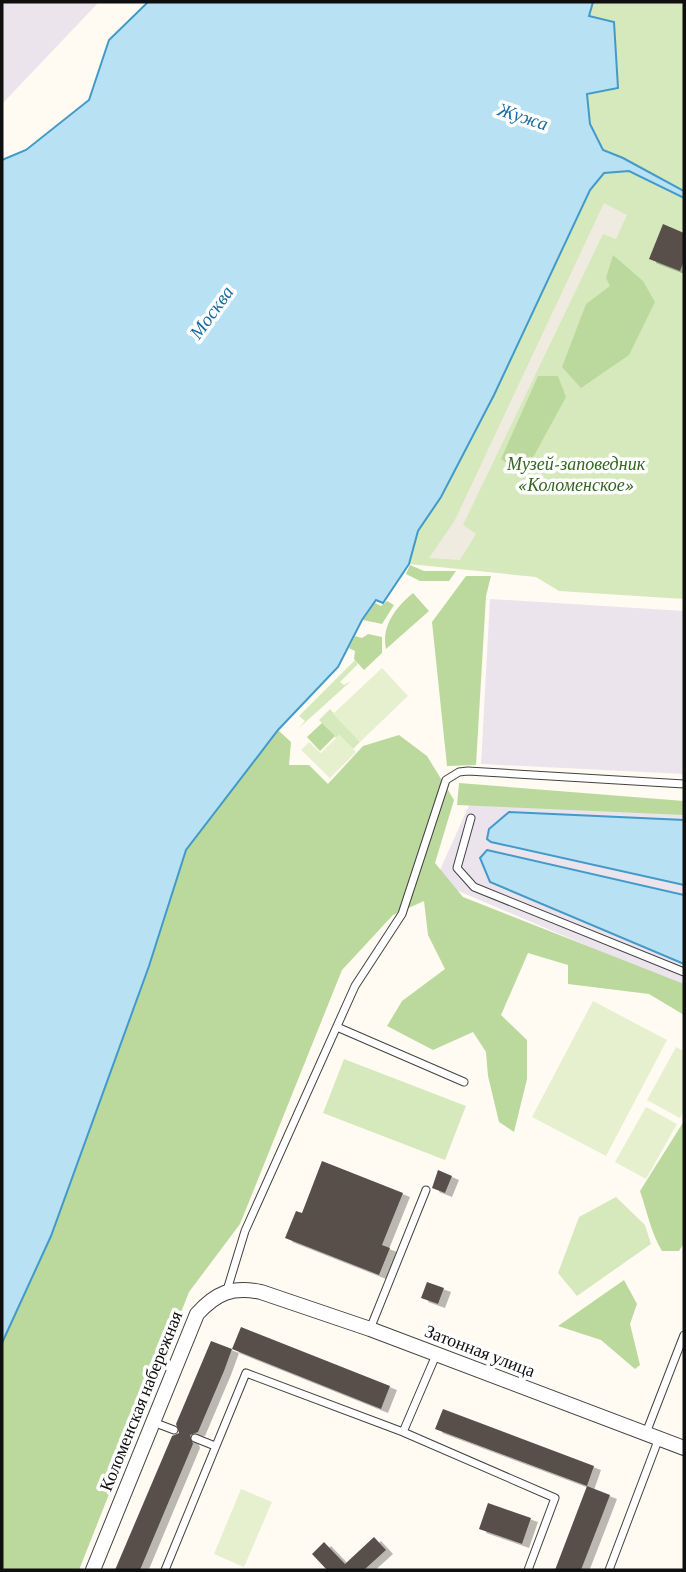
<svg xmlns="http://www.w3.org/2000/svg" width="686" height="1572" viewBox="0 0 686 1572" font-family="'Crimson Pro',serif">
<style>
.industrial{fill:#ece4ed}
.green{fill:#d6e9bc}
.forest{fill:#bbd99c}
.pitch{fill:#e6f0ce}
.plaza{fill:#efebe0}
.water{fill:#b9e1f4;stroke:#429ac9;stroke-width:2}
.building{fill:#58504c;filter:url(#shadow)}
.lines{fill:none;stroke-linecap:round;stroke-linejoin:round}
.service-casing{stroke:#424242;stroke-width:9}
.minor-casing{stroke:#424242;stroke-width:16}
.service{stroke:#fff;stroke-width:7}
.minor{stroke:#fff;stroke-width:14}
.labels{text-anchor:middle;stroke-width:7;stroke-linejoin:round;paint-order:stroke}
.park-label{font-size:18px;font-style:italic;fill:#336621;stroke:#fff}
.street-label{font-size:18px;fill:#0f0f0f;stroke:#fff}
.water-label{font-size:19px;font-style:italic;fill:#1c6c9e;stroke:#fff}
</style>
<defs>
<filter id="shadow"><feDropShadow dx="7" dy="4" stdDeviation="0" flood-color="#0004"/></filter>
</defs>
<rect width="100%" height="100%" fill="#fffbf2"/>
<!-- industrial -->
<path class="industrial" d="M2 2H99L2 104Z
M490 599 684 611V774L481 764Z
M475 792 684 806V987L435 881Z"/>
<!-- green -->
<path class="green" d="M593 2H684V599L559 591 536 577 409 564 418 531 441 497 494 395 590 190 604 173 603 150 590 124 587 94 614 22 589 16Z
M355 660 358 664 340 682 344 685 351 681 299 728 305 721 299 716Z
M330 709 360 742 353 749 339 735 336 738 319 720Z
M344 1059 466 1106 445 1160 323 1113Z
M616 1197 645 1225 651 1244 577 1296 558 1273 579 1217Z"/>
<!-- forest -->
<path class="forest" d="M613 255 643 281 655 302 629 355 581 388 562 367 586 304 610 286 606 278Z
M538 376H558L566 397 530 463 517 469 501 459Z
M410 565 424 571H456L449 581H420L406 574Z
M466 576H491L486 596 476 765 447 766 432 622Z
M413 593 429 611 386 649C381 626 396 607 413 593Z
M387 601 394 605 382 624 363 620 375 603 381 606Z
M368 634 382 637V653L364 670 354 659 355 651 349 648 355 636 362 638Z
M322 723 335 736 320 751 307 737Z
M278 730 291 742 289 765H309L328 784 363 746 399 735 427 756 454 800 435 863 463 897 684 984V1015L649 994 568 984V965L528 953 501 1015 527 1040V1079L514 1132 499 1122 488 1076 486 1052 473 1032 433 1050 387 1026 402 1001 445 969 428 935 424 901 393 915 342 970 240 1224 189 1292 79 1570H2V1343L51 1236 149 966 186 850Z
M459 783 684 801V815L457 805Z
M684 1121V1243L679 1251H662C651 1233 647 1211 640 1191Z
M624 1280 637 1304 630 1324 640 1365 635 1369 601 1340 558 1326Z"/>
<!-- pitch -->
<path class="pitch" d="M382 668 408 696 360 742 333 714Z
M339 735 356 752 330 778 301 750 309 742 321 753Z
M593 1001 667 1040 606 1156 532 1117Z
M676 1047 684 1051V1110L680 1118 647 1100Z
M646 1107 677 1124 646 1179 615 1162Z
M241 1489 272 1502 244 1567 214 1554Z"/>
<!-- plaza -->
<path class="plaza" d="M604 203 627 215 616 239 603 234 463 525 476 534 460 560 429 558 455 520Z"/>
<!-- water -->
<path class="water" d="M148 2H593L589 16 614 22 618 88 587 94 590 124 603 150 623 158 684 191V198L629 171 604 173 590 190 494 395 441 497 418 531 409 564 383 603 376 600 362 620 338 667 278 730 186 850 149 966 51 1236 2 1343V160L26 150 89 100 109 40Z
M509 812 684 820V885L491 842 487 839 489 829Z
M487 850 684 895V964L490 882 480 858Z"/>
<!-- building -->
<path class="building" d="M663 224 684 233V261L680 271 649 259Z
M322 1161 403 1193 382 1245 390 1248 379 1275 285 1238 296 1211 302 1213Z
M438 1170 452 1176 445 1193 432 1188Z
M427 1282 444 1288 438 1304 421 1298Z
M241 1327 390 1386 381 1409 232 1349Z
M211 1341 232 1349 224 1371 198 1432 190 1435 193 1444 140 1570H115L172 1436 179 1433 176 1424Z
M443 1409 594 1466 587 1486 435 1429Z
M587 1486 610 1495 602 1516 581 1570H555Z
M488 1503 531 1518 522 1544 479 1529Z
M374 1537 386 1550 364 1570H327L312 1554 324 1542 345 1564Z"/>
<g class="lines">
<!-- service casing -->
<g class="service-casing">
<path id="service" d="M471 818 457 868 474 887 684 972
M337 1027 464 1082
M227 1290 245 1231 355 986 402 914 446 780 459 772 468 771 684 784
M370 1329 426 1190
M153 1422 174 1430
M403 1432 555 1498 528 1570
M646 1433 684 1335
M195 1438 215 1446
M165 1570 246 1373 403 1432 436 1355
M609 1570 659 1438"/>
</g>
<!-- minor casing -->
<g class="minor-casing">
<path id="minor" d="M93 1570 197 1314C216 1293 232 1286 261 1292L370 1329 684 1448"/>
</g>
<!-- service -->
<use href="#service" class="service"/>
<!-- minor -->
<use href="#minor" class="minor"/>
</g>
<g class="labels">
<!-- park labels -->
<g class="park-label">
<text x="576" y="470">Музей-заповедник<tspan x="576" dy="21">«Коломенское»</tspan></text>
</g>
<!-- street labels -->
<g class="street-label">
<text transform="translate(480 1351) rotate(21)" y="6">Затонная улица</text>
<text transform="translate(141 1401) rotate(-68)" y="6">Коломенская набережная</text>
</g>
<!-- water labels -->
<g class="water-label">
<text transform="translate(523 116) rotate(18)" y="7">Жужа</text>
<text transform="translate(211 312) rotate(-54)" y="7">Москва</text>
</g>
</g>
<!-- border -->
<rect width="686" height="1572" fill="none" stroke="#0f0f0f" stroke-width="7"/>
</svg>
